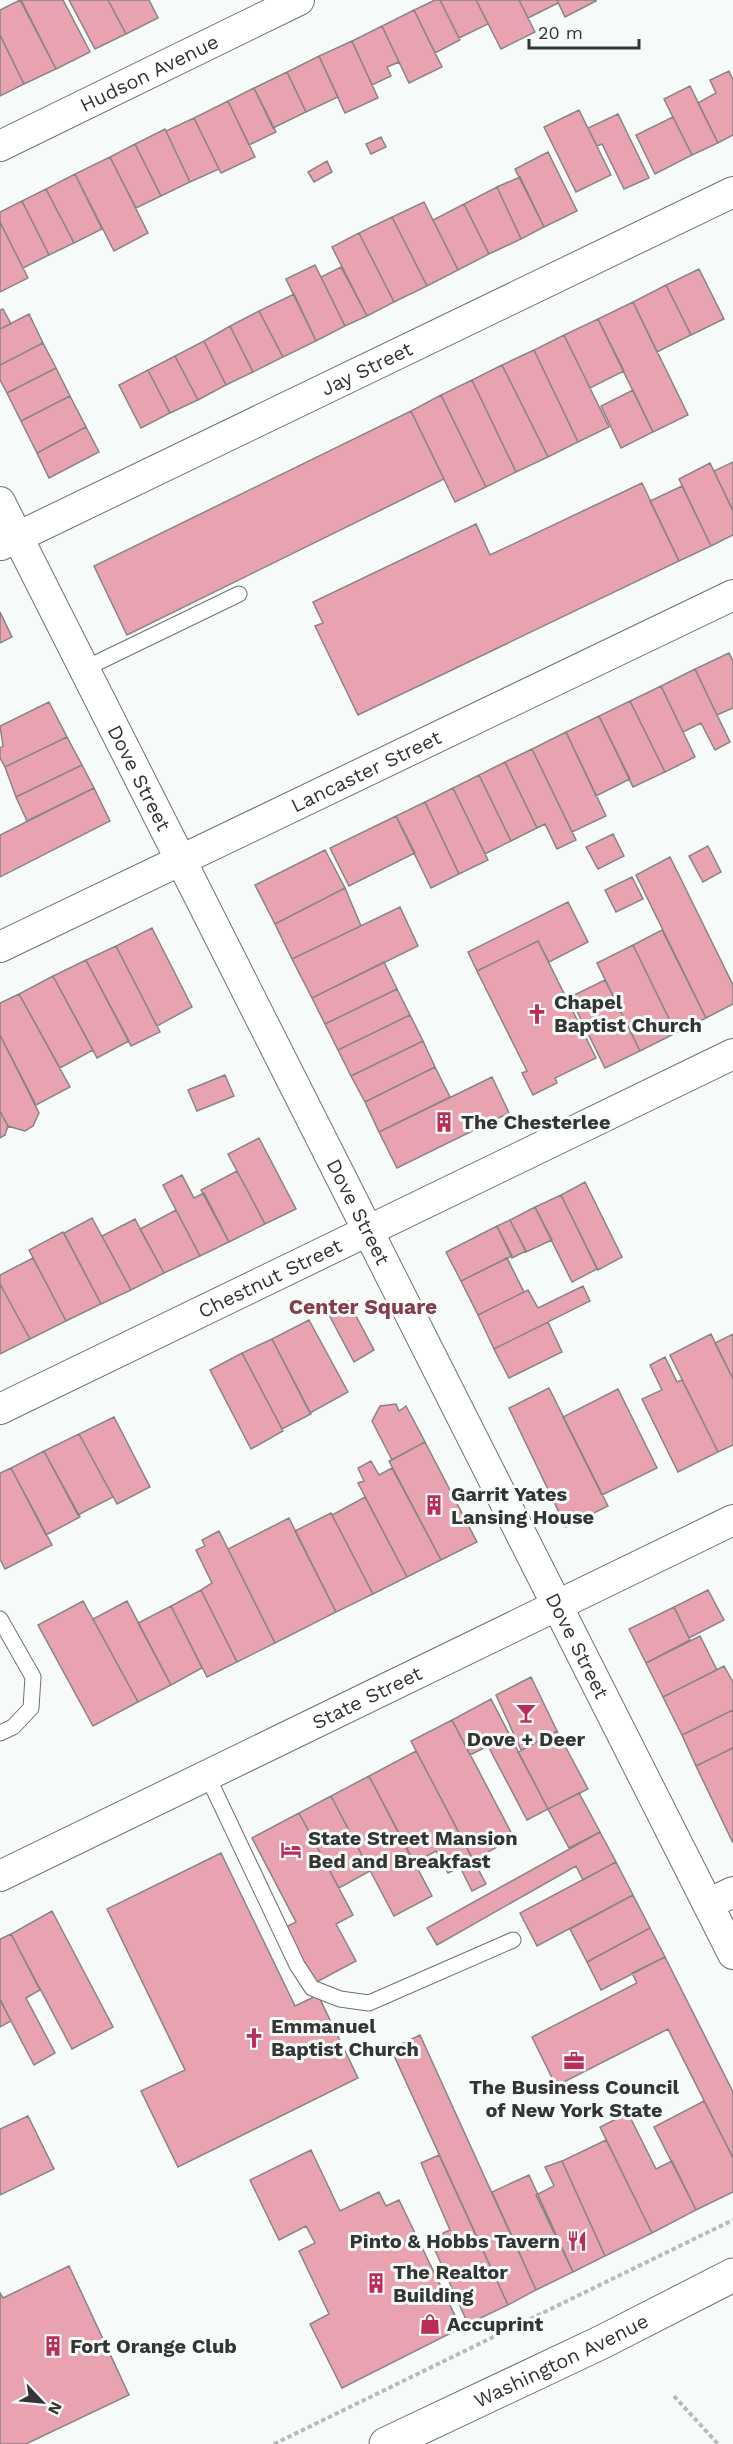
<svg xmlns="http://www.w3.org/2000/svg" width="733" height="2444" viewBox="0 0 733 2444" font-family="'Work Sans',sans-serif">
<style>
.building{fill:#e9a3b0;stroke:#888485;stroke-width:1.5}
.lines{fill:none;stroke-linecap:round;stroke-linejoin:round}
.lane-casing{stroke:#6e7170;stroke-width:17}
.street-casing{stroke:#6e7170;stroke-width:32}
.primary-casing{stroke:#6e7170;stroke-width:35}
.path{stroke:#b7bbb9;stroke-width:4;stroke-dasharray:4.5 3;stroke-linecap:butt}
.lane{stroke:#fff;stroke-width:15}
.street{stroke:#fff;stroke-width:30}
.primary{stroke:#fff;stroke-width:33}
.labels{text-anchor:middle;stroke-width:6;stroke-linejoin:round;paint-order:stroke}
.street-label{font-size:20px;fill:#333534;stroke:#f6fbf9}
.poi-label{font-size:20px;font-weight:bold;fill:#333534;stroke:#f6fbf9;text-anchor:start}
.neighbourhood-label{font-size:21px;font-weight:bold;fill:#853d4e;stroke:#f6fbf9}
</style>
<rect width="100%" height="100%" fill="#f6fbf9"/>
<!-- building -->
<path class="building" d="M20 0 56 69 24 84 0 35V10Z
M21 0H63L90 52 56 69Z
M69 0H108L126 34 95 49Z
M108 0H149L158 18 126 34Z
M435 0H440L460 40 435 53 414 10Z
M440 0H476L488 24 459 38Z
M476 0H519L535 32 501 49Z
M519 0H557L558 3 528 18Z
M557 0H596V1L565 17Z
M414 10 442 67 409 83 382 26Z
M382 26 399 62 387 67 391 76 372 85 352 41Z
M0 35 24 84 0 96Z
M352 41 378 98 345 113 319 56Z
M319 56 338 97 306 112 287 72Z
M729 71 733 80V135L718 143 698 103 716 93 710 80Z
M287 72 306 112 273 128 254 88Z
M690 86 718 143 692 155 664 99Z
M254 88 276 132 249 145 228 101Z
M228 101 255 157 221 173 194 118Z
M579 110 611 175 576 192 544 127Z
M618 114 649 178 624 189 602 144 597 146 588 128Z
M673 117 692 155 655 174 636 135Z
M194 118 219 169 190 182 166 131Z
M165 129 190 182 161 196 135 144Z
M381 137 386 147 371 154 366 144Z
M135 144 161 196 136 208 110 157Z
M548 152 577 211 544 227 515 169Z
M110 157 148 233 114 251 75 174Z
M327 161 332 172 314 182 308 172Z
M75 174 102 229 74 243 46 189Z
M520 177 544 227 521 239 497 187Z
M497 187 521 239 489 254 464 204Z
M46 189 74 243 49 255 22 201Z
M22 201 49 255 23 268 0 222V212Z
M424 202 458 270 427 286 392 217Z
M464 204 489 254 458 270 433 220Z
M392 217 427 286 394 302 359 233Z
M0 222 28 278 0 292Z
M359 233 394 302 367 316 332 247Z
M315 265 345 326 316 341 286 279Z
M341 267 367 316 345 326 321 277Z
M699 269 724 319 691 335 666 285Z
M666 285 691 335 657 352 633 302Z
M294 294 316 341 283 357 259 311Z
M633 302 688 415 653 432 598 319Z
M3 309 11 324 0 329V310Z
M259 311 283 357 253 372 230 326Z
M29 314 43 343 0 365V329Z
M598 319 624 371 590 388 564 335Z
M230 326 253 372 226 385 204 341Z
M564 335 609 427 578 442 534 350Z
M204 341 226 385 198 400 175 356Z
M43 343 56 368 7 393 0 380V365Z
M534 350 578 442 548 457 502 365Z
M175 356 198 400 170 413 148 370Z
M502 365 548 457 516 472 472 380Z
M56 368 70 396 21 421 7 393Z
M148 370 170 413 141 428 119 385Z
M472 380 516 472 486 487 441 395Z
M633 390 653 432 621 448 601 406Z
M441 395 486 487 455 502 411 411Z
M70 396 86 427 37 453 21 421Z
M411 411 444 479 127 635 94 566Z
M86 427 99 452 49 478 37 453Z
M733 462V511L714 471Z
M710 463 733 511V535L711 546 679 479Z
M642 483 679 561 358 715 315 626 323 623 313 602 476 524 490 555Z
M682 486 711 546 679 561 650 501Z
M0 612 12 637 0 643Z
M729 653 733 661V708L717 715 695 669Z
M695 669 730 742 715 750 701 723 683 732 661 686Z
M661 686 695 757 665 772 630 701Z
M630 701 665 772 633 787 599 716Z
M49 702 67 737 5 767 0 758V748L3 746 0 726Z
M599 716 630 779 596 796 566 732Z
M566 732 606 816 572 832 532 749Z
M67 737 82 765 16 797 5 767Z
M532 749 576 840 557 849 545 824 537 828 505 762Z
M505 762 537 828 511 841 479 775Z
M82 765 94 788 27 821 16 797Z
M479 775 511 841 485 854 453 788Z
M94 788 110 821 0 877V835Z
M453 788 488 860 459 874 425 802Z
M425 802 459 874 431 888 396 816Z
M396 816 415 853 349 886 330 848Z
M613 834 624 856 598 869 586 847Z
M708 846 721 872 703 882 689 856Z
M325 850 345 888 275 924 255 885Z
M670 857 733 985V1004L706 1018 636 875Z
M632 877 643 899 616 912 605 890Z
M345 888 361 926 292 959 275 924Z
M568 902 588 942 549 962 538 941 477 971 468 952Z
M400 907 418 946 312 998 292 959Z
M152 928 192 1007 157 1026 116 946Z
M662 930 706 1018 676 1033 633 945Z
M538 941 596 1058 555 1078 557 1083 533 1095 522 1073 527 1071 477 971Z
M633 945 676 1033 640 1051 597 963Z
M116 946 160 1032 131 1046 86 960Z
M86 960 129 1041 97 1058 53 976Z
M384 962 397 989 325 1024 312 998Z
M53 976 93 1050 60 1068 19 994Z
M605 980 640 1051 605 1068 570 997Z
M397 989 410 1015 338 1050 325 1024Z
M19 994 70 1087 36 1105 0 1035V1003Z
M410 1015 423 1041 351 1076 338 1050Z
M0 1035 39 1113 33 1126 25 1131 8 1126 0 1111Z
M423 1041 435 1067 365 1102 351 1076Z
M435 1067 450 1097 379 1132 365 1102Z
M225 1075 234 1096 197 1111 188 1090Z
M492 1077 509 1113 397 1168 379 1132Z
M0 1111 8 1126 5 1135 0 1138Z
M259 1138 296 1209 265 1224 228 1154Z
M237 1171 265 1224 229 1242 201 1190Z
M182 1175 194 1198 204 1193 229 1242 200 1256 163 1185Z
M585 1182 622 1257 598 1270 561 1195Z
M561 1195 597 1269 572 1282 535 1207Z
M535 1207 552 1240 526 1252 510 1220Z
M176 1210 200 1256 164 1273 140 1229Z
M92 1218 131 1290 101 1304 64 1233Z
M135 1219 164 1273 131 1290 102 1236Z
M510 1220 526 1251 512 1258 497 1226Z
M497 1226 512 1256 461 1281 446 1252Z
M63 1232 101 1304 66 1321 29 1250Z
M33 1258 66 1321 30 1339 0 1284V1275Z
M507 1258 524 1292 478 1315 461 1281Z
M0 1284 30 1339 0 1354Z
M583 1286 590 1301 494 1349 478 1315 528 1290 538 1308Z
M348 1301 374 1350 354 1362 327 1311Z
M309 1320 348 1392 310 1413 272 1339Z
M548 1322 562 1352 509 1378 494 1349Z
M711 1334 733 1379V1445L718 1452 670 1355Z
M733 1334V1379L715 1343Z
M272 1339 311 1414 282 1429 242 1353Z
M242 1353 283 1431 251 1449 210 1370Z
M665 1357 677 1382 682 1380 718 1452 678 1472 642 1399 662 1390 650 1365Z
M549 1388 608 1506 566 1527 509 1408Z
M618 1389 657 1468 602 1495 563 1417Z
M396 1404 399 1411 406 1406 425 1442 392 1460 372 1421 380 1406Z
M114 1417 150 1487 117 1504 79 1434Z
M79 1434 113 1497 78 1515 44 1451Z
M425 1442 477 1542 441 1560 389 1461Z
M44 1451 80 1517 46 1535 11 1468Z
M371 1461 379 1475 392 1468 441 1560 407 1577 358 1483 364 1481 358 1468Z
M11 1468 52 1545 5 1569 0 1559V1473Z
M365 1497 407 1577 373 1594 332 1515Z
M331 1513 373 1594 336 1612 295 1531Z
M289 1518 336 1612 275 1643 228 1549Z
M219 1531 275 1643 237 1662 201 1590 212 1583 196 1550 205 1546 202 1540Z
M201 1590 237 1662 207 1677 171 1606Z
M708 1590 724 1620 689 1638 674 1607Z
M83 1601 138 1702 93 1726 38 1625Z
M127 1601 171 1685 138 1702 93 1619Z
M171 1606 202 1668 171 1685 138 1623Z
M674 1607 690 1640 646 1663 629 1629Z
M700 1636 717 1670 663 1697 646 1663Z
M724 1666 733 1682V1710L682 1735 663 1697Z
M531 1677 557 1731 521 1750 496 1695Z
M491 1699 548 1809 527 1820 488 1746 470 1755 452 1720Z
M733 1710V1748L696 1766 682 1735Z
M452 1720 514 1838 473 1860 411 1741Z
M557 1731 588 1789 548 1809 518 1752Z
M733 1748V1843L696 1766Z
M416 1751 486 1884 472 1891 460 1867 448 1873 436 1851 414 1863 369 1776Z
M369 1776 432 1896 394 1916 331 1796Z
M579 1793 600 1832 569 1848 548 1809Z
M331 1796 370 1871 339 1888 299 1813Z
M299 1813 353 1915 336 1924 356 1961 313 1984 284 1928 296 1922 252 1838Z
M600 1832 616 1862 583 1880 576 1866 437 1945 427 1928Z
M221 1853 295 2006 318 1995 358 2078 178 2167 141 2091 185 2070 107 1909Z
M616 1862 633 1895 537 1946 520 1913Z
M633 1895 650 1928 587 1962 570 1929Z
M52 1911 113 2027 72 2049 11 1934Z
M650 1928 665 1957 601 1990 587 1962Z
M11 1934 40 1990 26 1998 55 2053 34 2065 0 2000V1939Z
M665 1957 733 2092V2158L668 2029 556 2086 532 2037 637 1983 632 1973Z
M0 1999 11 2021 0 2027Z
M420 2035 536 2290 508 2305 391 2049Z
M704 2101 733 2158V2192L696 2210 654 2127Z
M628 2113 656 2169 672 2161 696 2210 652 2233 600 2127Z
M28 2116 54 2169 0 2195V2129Z
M606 2140 652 2233 605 2256 562 2161Z
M311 2150 340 2211 379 2192 386 2206 399 2200 461 2328 342 2388 310 2324 329 2314 299 2251 315 2243 306 2226 279 2240 250 2180Z
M439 2155 508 2305 468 2324 430 2239 450 2230 421 2163Z
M562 2161 605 2256 573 2272 536 2195 554 2186 545 2167Z
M529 2175 573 2272 536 2290 492 2192Z
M69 2266 129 2395 26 2444H0V2293L3 2298Z"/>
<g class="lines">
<!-- lane casing -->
<g class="lane-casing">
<path id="lane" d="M84 669 239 594
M0 1619 33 1677 31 1708 13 1727 0 1733
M207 1775 297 1965 312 1988 340 1999 369 2003 513 1940"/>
</g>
<!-- street casing -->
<g class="street-casing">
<g id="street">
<path id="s1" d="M0 146 299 0"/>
<path id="s2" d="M0 502 733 1954"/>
<path id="s3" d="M1 545 733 192"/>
<path id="s4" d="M0 947 733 595"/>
<path id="s5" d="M0 1409 733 1054"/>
<path id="s6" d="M0 1876 733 1520"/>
<path d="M708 1904 733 1892"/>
</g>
</g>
<!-- primary casing -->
<g class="primary-casing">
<g id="primary">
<path id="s7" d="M386 2444 602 2342 733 2275"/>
</g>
</g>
<!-- path -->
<path class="path" d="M674 2396 718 2444
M274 2444 733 2220"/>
<!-- lane -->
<use href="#lane" class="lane"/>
<!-- street -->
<use href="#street" class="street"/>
<!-- primary -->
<use href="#primary" class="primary"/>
</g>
<!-- icons -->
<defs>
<g id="church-bare" transform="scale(1.62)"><path d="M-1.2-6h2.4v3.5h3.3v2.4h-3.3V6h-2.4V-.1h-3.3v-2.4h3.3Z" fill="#bb2c5a" stroke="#f6fbf9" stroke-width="2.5" paint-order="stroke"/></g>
<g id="building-bare" transform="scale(1.62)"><path d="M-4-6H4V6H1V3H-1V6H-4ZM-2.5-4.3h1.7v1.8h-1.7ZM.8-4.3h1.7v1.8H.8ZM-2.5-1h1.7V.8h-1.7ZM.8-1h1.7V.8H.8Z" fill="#bb2c5a" stroke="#f6fbf9" stroke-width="2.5" paint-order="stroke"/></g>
<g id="bar-bare" transform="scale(1.62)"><path d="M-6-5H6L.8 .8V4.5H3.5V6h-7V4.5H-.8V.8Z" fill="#bb2c5a" stroke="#f6fbf9" stroke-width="2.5" paint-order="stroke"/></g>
<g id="hotel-bare" transform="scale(1.62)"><path d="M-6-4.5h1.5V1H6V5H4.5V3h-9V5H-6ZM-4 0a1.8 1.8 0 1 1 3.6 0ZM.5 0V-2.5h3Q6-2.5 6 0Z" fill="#bb2c5a" stroke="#f6fbf9" stroke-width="2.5" paint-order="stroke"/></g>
<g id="office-bare" transform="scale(1.62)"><path d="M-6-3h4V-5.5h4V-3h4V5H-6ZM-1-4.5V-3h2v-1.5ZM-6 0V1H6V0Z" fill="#bb2c5a" stroke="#f6fbf9" stroke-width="2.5" paint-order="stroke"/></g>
<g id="restaurant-bare" transform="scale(1.62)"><path d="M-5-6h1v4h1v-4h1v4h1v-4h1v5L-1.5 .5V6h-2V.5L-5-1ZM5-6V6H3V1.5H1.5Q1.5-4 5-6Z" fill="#bb2c5a" stroke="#f6fbf9" stroke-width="2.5" paint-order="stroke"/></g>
<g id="shop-bare" transform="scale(1.62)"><path d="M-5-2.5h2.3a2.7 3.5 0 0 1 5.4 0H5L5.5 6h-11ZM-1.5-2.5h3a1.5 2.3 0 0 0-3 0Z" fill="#bb2c5a" stroke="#f6fbf9" stroke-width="2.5" paint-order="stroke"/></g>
</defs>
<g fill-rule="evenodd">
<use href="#church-bare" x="537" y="1014"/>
<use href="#building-bare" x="444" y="1122"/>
<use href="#building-bare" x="434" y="1505"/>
<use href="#bar-bare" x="526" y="1713"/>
<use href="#hotel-bare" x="291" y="1850"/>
<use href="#church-bare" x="254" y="2038"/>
<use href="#office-bare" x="574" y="2061"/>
<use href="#restaurant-bare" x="577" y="2241"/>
<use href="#building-bare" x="376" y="2283"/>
<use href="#shop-bare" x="430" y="2324"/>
<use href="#building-bare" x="53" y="2346"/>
</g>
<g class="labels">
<!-- street labels -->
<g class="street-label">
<text dy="7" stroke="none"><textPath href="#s1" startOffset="166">Hudson Avenue</textPath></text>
<text dy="7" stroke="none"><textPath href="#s3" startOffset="406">Jay Street</textPath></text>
<text dy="7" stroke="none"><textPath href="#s4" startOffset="406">Lancaster Street</textPath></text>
<text dy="7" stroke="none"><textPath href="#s2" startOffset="309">Dove Street</textPath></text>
<text dy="7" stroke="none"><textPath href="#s2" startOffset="795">Dove Street</textPath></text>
<text dy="7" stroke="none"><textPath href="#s5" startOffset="300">Chestnut Street</textPath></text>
<text dy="7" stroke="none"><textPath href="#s2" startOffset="1281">Dove Street</textPath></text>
<text dy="7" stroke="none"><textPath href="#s6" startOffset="408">State Street</textPath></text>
<text dy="7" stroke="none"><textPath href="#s7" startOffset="194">Washington Avenue</textPath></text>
</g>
<!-- poi labels -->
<g class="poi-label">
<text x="554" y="1009">Chapel<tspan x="554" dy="23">Baptist Church</tspan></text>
<text x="461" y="1129">The Chesterlee</text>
<text x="451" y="1501">Garrit Yates<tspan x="451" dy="23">Lansing House</tspan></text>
<text x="526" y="1746" text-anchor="middle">Dove + Deer</text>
<text x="308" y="1845">State Street Mansion<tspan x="308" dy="23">Bed and Breakfast</tspan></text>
<text x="271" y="2033">Emmanuel<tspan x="271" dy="23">Baptist Church</tspan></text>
<text x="574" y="2094" text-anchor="middle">The Business Council<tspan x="574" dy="23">of New York State</tspan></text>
<text x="560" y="2248" text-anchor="end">Pinto &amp; Hobbs Tavern</text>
<text x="393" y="2279">The Realtor<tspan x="393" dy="23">Building</tspan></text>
<text x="447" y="2331">Accuprint</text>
<text x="70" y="2353">Fort Orange Club</text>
</g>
<!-- neighbourhood labels -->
<g class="neighbourhood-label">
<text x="363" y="1314">Center Square</text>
</g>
</g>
<!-- north arrow -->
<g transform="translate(42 2402) rotate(116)" stroke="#f6fbf9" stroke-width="4.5" paint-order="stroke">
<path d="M0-4.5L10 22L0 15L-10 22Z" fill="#333534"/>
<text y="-9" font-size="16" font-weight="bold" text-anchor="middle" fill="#333534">N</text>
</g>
<!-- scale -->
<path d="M529 39v9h110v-9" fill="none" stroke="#333534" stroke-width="3"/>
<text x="538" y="39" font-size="18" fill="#333534" stroke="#f6fbf9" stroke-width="4.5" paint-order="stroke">20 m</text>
</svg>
